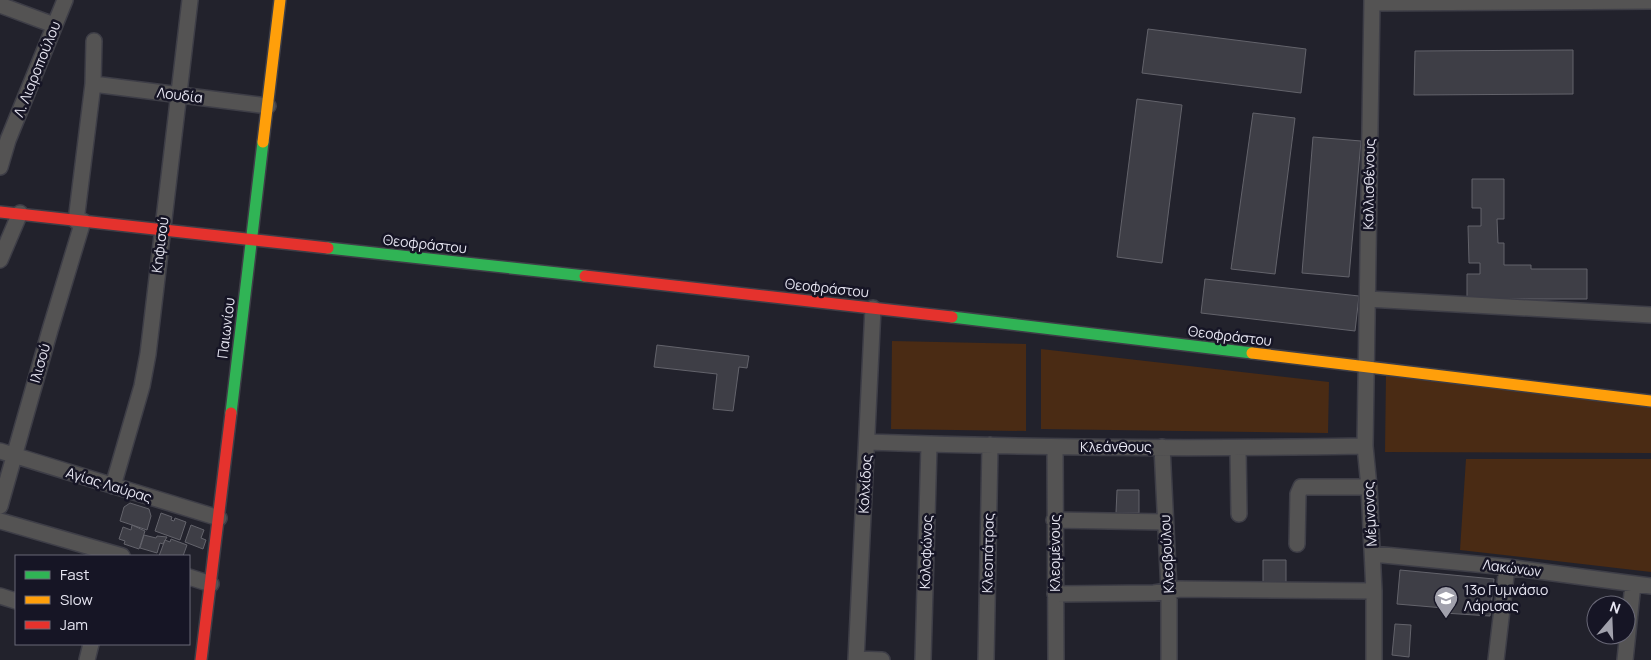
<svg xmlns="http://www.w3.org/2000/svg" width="1651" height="660" viewBox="0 0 1651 660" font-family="Manrope,sans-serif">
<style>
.green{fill:#4a2b14}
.building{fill:#3e3e46;stroke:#63636b}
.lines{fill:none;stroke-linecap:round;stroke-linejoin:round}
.street-casing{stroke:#3e3e47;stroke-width:18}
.fast-casing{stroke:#3e3e47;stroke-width:14}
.slow-casing{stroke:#3e3e47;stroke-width:14}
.jam-casing{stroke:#3e3e47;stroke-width:14}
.street{stroke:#545353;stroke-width:15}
.fast{stroke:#30b455;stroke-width:11}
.slow{stroke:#ff9f0a;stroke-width:11}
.jam{stroke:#e5322d;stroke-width:11}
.labels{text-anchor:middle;stroke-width:5;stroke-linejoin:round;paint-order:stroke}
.street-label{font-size:14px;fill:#e6e5f1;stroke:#161525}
.poi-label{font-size:14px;fill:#e6e5f1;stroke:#161525;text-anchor:start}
</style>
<rect width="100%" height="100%" fill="#22222c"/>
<!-- green -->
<path class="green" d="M892 341 1026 344V431L891 429Z
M1041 349 1329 382 1328 433 1041 429Z
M1386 374 1651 406V453L1385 452Z
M1466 459H1651V572L1460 550Z"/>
<!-- building -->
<path class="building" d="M1148 29 1306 49 1301 93 1142 73Z
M1573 50V94L1414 95 1415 51Z
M1137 99 1182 105 1162 263 1117 257Z
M1253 113 1295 118 1275 274 1231 269Z
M1313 137 1361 141 1349 277 1302 273Z
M1472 179H1504V219H1497L1498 243H1504V265H1531V269H1587V299H1467V274H1480V263H1469L1468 226H1481V208H1472Z
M1205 279 1359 296 1355 331 1201 313Z
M657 345 749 356 747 368 739 367 733 411 713 409 717 374 654 367Z
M1117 490H1139V513H1116Z
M130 503 149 509 151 516 147 530 120 521 124 507Z
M161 513 172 517 171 520 174 521 175 518 186 522 180 540 155 531Z
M132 525 145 531 139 549 124 544 125 541 119 539 123 527 131 530Z
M191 525 204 530 201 538 206 540 203 549 185 542Z
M144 535 156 538 157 536 167 537 163 544 160 543 157 553 140 548Z
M171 539 187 545 183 556H159L165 540 170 542Z
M1263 560H1286V583H1263Z
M1400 570 1494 579 1490 616 1444 613V608L1397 604Z
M1395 624 1411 625 1409 657 1392 655Z"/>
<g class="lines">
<!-- street casing -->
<g class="street-casing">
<path id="street" d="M1372 0 1365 446 1369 487 1374 591V660
M1372 3 1651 1
M0 5 54 25
M93 84 268 106
M0 167 8 140 65 0
M76 221 93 84 94 41
M0 260 20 213
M1368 299 1651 315
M867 442C1033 448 1199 449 1365 446
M1055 447 1056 660
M1162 447 1169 591V660
M1238 449 1239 514
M0 451 219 518
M113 486 142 386 148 354 190 0
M0 506 50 330 83 221
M1054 520 1165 522
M0 521 122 556
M1297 544 1298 494 1301 487H1369
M1373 554 1507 567 1651 586
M189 577 211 584
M1055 594 1154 593 1180 589 1374 591
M0 596 16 601
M856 659 882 660
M87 660 91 644
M856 660 873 308
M923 660 929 445
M986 660 990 445
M1496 660 1507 567
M1625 660 1633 584"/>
</g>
<!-- fast casing -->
<g class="fast-casing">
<path id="fast" d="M328 248 585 276
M952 317 1252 353
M231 413 263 142"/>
</g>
<!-- slow casing -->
<g class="slow-casing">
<path id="slow" d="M263 142 280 0
M1252 353 1651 401"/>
</g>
<!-- jam casing -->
<g class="jam-casing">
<path id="jam" d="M0 212 328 248
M585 276 952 317
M201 660 231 413"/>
</g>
<!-- street -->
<use href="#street" class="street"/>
<!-- fast -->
<use href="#fast" class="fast"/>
<!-- slow -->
<use href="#slow" class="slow"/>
<!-- jam -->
<use href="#jam" class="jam"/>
</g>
<!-- icons -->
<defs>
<g id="school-pin" transform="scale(1.25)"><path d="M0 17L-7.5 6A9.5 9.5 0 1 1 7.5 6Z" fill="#a1a1ac" stroke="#161525"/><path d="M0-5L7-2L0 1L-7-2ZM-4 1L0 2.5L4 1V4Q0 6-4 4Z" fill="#fff"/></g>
</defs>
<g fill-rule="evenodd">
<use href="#school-pin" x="1446" y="598"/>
</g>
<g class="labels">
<!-- street labels -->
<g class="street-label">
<text transform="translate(37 69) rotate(-68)" y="5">Λ. Λιαροπούλου</text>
<text transform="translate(180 95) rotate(7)" y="5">Λουδία</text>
<text transform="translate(1369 184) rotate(-89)" y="5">Καλλισθένους</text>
<text transform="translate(425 244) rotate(6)" y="5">Θεοφράστου</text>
<text transform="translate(160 245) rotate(-83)" y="5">Κηφισού</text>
<text transform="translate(827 288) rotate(6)" y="5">Θεοφράστου</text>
<text transform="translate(226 328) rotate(-83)" y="5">Παιωνίου</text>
<text transform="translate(1230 336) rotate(7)" y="5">Θεοφράστου</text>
<text transform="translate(40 363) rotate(-74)" y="5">Ιλισού</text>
<text x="1116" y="452">Κλεάνθους</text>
<text transform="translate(865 484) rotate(-87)" y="5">Κολχίδος</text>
<text transform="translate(109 485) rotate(17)" y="5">Αγίας Λαύρας</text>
<text transform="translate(1370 514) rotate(-93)" y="5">Μέμνονος</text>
<text transform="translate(926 552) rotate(-88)" y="5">Κολοφώνος</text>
<text transform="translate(988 553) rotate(-89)" y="5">Κλεοπάτρας</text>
<text transform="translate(1055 553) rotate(-90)" y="5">Κλεομένους</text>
<text transform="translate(1167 554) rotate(-93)" y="5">Κλεοβούλου</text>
<text transform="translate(1512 568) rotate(7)" y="5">Λακώνων</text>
</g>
<!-- poi labels -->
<g class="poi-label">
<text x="1464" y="595">13ο Γυμνάσιο<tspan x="1464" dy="16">Λάρισας</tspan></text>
</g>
</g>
<!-- legend -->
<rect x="15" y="555" width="175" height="90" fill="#161525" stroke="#696877"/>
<rect x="25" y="571" width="25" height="8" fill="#30b455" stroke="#696877"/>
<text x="60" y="580" font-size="15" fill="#e6e5f1">Fast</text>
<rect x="25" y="596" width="25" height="8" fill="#ff9f0a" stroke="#696877"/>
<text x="60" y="605" font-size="15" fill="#e6e5f1">Slow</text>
<rect x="25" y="621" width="25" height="8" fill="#e5322d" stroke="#696877"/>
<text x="60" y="630" font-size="15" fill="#e6e5f1">Jam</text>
<!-- north arrow -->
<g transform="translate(1611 620) rotate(19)"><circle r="24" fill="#161525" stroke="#696877"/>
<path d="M0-4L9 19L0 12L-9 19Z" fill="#a1a1ac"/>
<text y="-8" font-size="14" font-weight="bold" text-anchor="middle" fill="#e6e5f1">N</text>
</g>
</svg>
